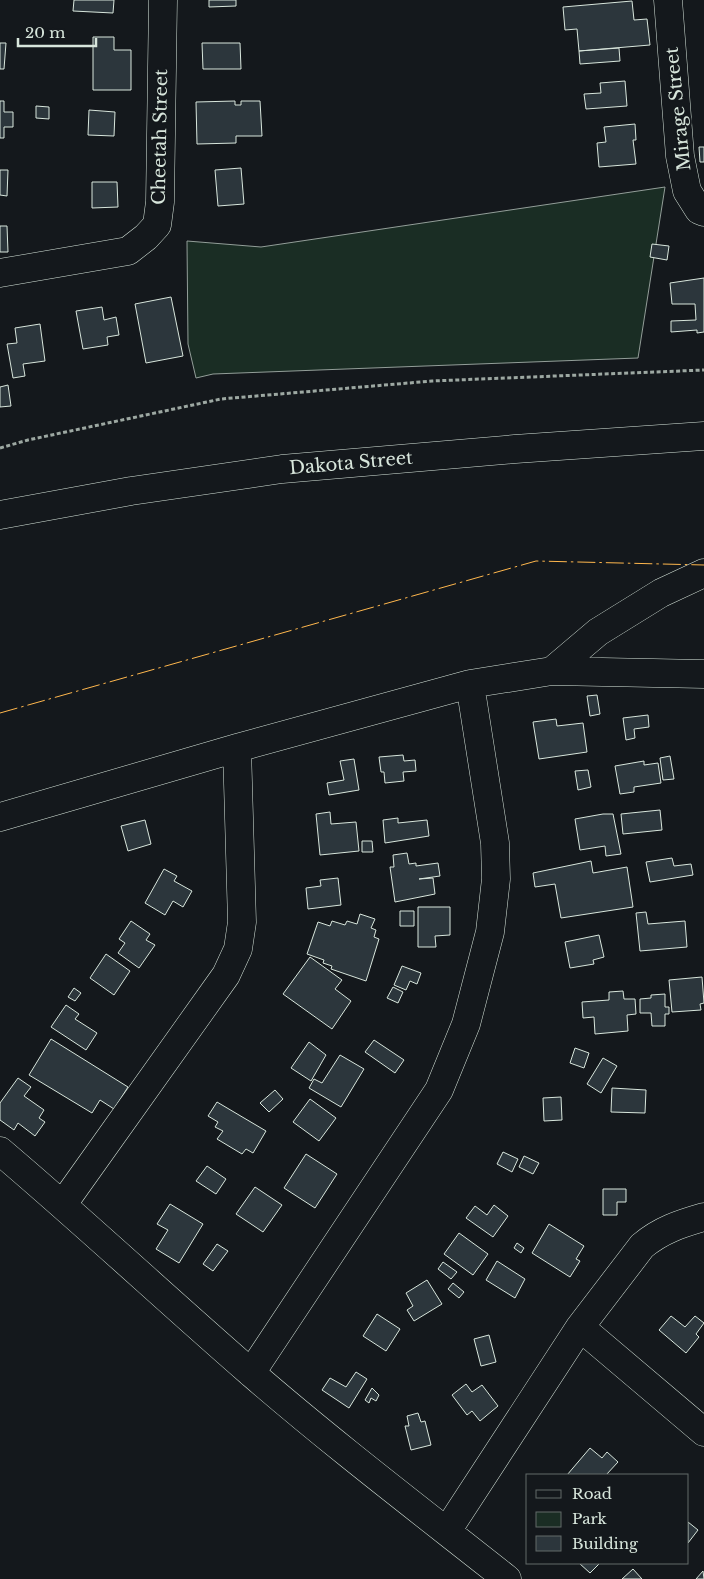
<svg xmlns="http://www.w3.org/2000/svg" width="704" height="1579" viewBox="0 0 704 1579" font-family="'Libre Baskerville',serif">
<style>
.green{fill:#1a2d24;stroke:#939e99}
.building{fill:#2c363c;stroke:#d8e6dc}
.lines{fill:none;stroke-linecap:round;stroke-linejoin:round}
.minor-casing{stroke:#d8e6dc;stroke-width:29}
.path{stroke:#9da8a2;stroke-width:3;stroke-dasharray:4 2.5;stroke-linecap:butt}
.minor{stroke:#14181c;stroke-width:28}
.power{stroke:#ffb74d;stroke-width:1;stroke-dasharray:18 4 2.5 4;stroke-linecap:butt}
.labels{text-anchor:middle;stroke-width:4;stroke-linejoin:round;paint-order:stroke}
.street-label{font-size:18px;fill:#d8e6dc;stroke:#14181c}
</style>
<rect width="100%" height="100%" fill="#14181c"/>
<!-- green -->
<path class="green" d="M665 187 638 358 213 374 196 378 188 344 187 241 261 247Z"/>
<!-- building -->
<path class="building" d="M74 0H114L113 13 73 11Z
M209 0H236V6L209 7Z
M632 1 634 20 647 19 650 45 579 51 577 29 565 30 563 7Z
M93 37H114V50H131V90H93Z
M0 43H6L4 69H0Z
M202 43H240L241 69H203Z
M619 48 620 61 580 64 579 51Z
M625 81 627 106 586 109 584 94 601 93 600 83Z
M0 101H4V112H13V127H4V138H0Z
M235 101V105H241V101H260L262 136H236V143L197 144 196 102Z
M36 106 49 107V119L36 118Z
M89 110 115 112 114 136 88 135Z
M635 124 636 140H633L636 164 599 167 597 143 606 142 604 127Z
M699 147H704V162H700Z
M241 168 244 204 218 206 215 170Z
M0 170H8L7 196 0 195Z
M92 182H117L118 207 92 208Z
M0 226H7L8 252H0Z
M652 244 669 246 667 260 650 257Z
M704 278V332L697 333V330L671 332V321L696 320 695 304H672L670 283Z
M171 297 183 356 146 363 135 304Z
M102 307 104 320 116 317 119 335 107 337 108 345 83 349 76 311Z
M40 324 45 361 23 364 25 376 13 378 7 344 17 343 15 328Z
M8 385 11 406 0 407V387Z
M597 695 600 714 590 716 587 696Z
M648 715 649 727 634 729 635 738 626 740 623 718Z
M556 719 557 726 583 723 587 752 539 759 533 722Z
M403 755 404 761 415 760 416 771 403 772 404 781 385 783 384 772H381L379 757Z
M670 756 674 779 663 780 660 758Z
M354 759 359 790 329 795 327 783 344 780 340 761Z
M644 761V765L658 763 661 783 634 787V792L620 794 615 766Z
M588 770 591 787 578 790 575 771Z
M660 810 662 830 623 834 621 814Z
M330 812 331 824 356 822 359 851 320 855 316 814Z
M603 814H613L621 854 606 856 605 846 580 850 575 819Z
M398 818V823L427 820 429 836 385 843 383 820Z
M145 820 151 844 128 851 121 826Z
M362 841H372L373 852H362Z
M407 853 409 864 416 863V866L438 863 440 876 419 879 433 878 435 894 395 902 390 867H394L393 855Z
M672 858 674 866 691 864 693 875 650 882 646 862Z
M591 861 593 873 627 867 633 907 561 918 555 884 535 887 533 873Z
M164 869 177 876 174 881 192 891 183 907 173 901 165 915 145 903Z
M338 878 341 905 308 909 306 888 321 886 320 880Z
M418 907H450V935L435 936 436 947H418Z
M400 911H414V926H400Z
M646 912 648 924 685 921 687 947 640 951 636 913Z
M360 914 375 919 371 928 376 930 374 937 379 939 366 981 331 969 332 966 323 963 324 960 307 954 318 922 330 926 332 921 345 925 347 921 357 924Z
M131 921 150 934 146 940 155 945 139 968 118 953 125 943 119 939Z
M599 935 604 957 593 960 594 964 570 968 565 942Z
M106 954 130 971 114 995 90 978Z
M310 957 342 980 335 989 351 1001 332 1029 283 994Z
M402 966 421 973 417 984 410 981 406 990 394 985Z
M702 977 704 1003 700 1004 701 1010 672 1012 669 980Z
M393 987 403 992 398 1003 387 998Z
M74 988 81 993 75 1001 68 997Z
M623 991 624 999H635L636 1014 627 1015 628 1031 595 1034 594 1017 583 1018 582 1002 609 1000V992Z
M665 994V1007H669V1014H665V1026H652L651 1013H640V999L651 998V995Z
M66 1005 79 1014 75 1019 97 1033 86 1050 51 1027Z
M51 1039 128 1087 114 1109 100 1100 92 1113 29 1075Z
M374 1040 404 1060 395 1073 365 1052Z
M309 1042 326 1055 311 1081 291 1068Z
M575 1048 589 1053 584 1068 570 1063Z
M340 1055 364 1069 341 1107 309 1088 314 1079 322 1083Z
M603 1058 617 1066 601 1093 587 1084Z
M18 1078 31 1087 24 1096 44 1110 39 1118 45 1122 35 1136 18 1123 14 1130 0 1120V1103Z
M612 1088 646 1090 645 1113 611 1112Z
M275 1090 283 1099 269 1112 260 1103Z
M561 1097 562 1120 544 1121 543 1098Z
M310 1099 336 1118 319 1141 293 1122Z
M217 1102 266 1131 253 1153 246 1149 242 1154 217 1139 223 1131 215 1127 218 1122 208 1116Z
M503 1152 518 1159 512 1172 497 1164Z
M306 1154 337 1174 315 1208 284 1188Z
M524 1156 539 1163 533 1174 519 1167Z
M207 1166 226 1179 216 1194 196 1181Z
M255 1187 282 1205 263 1232 236 1214Z
M603 1189H626V1202H617V1215H603Z
M170 1204 203 1224 179 1263 156 1249 168 1230 157 1224Z
M494 1205 508 1216 493 1237 466 1218 475 1206 487 1215Z
M549 1224 584 1246 576 1259 580 1261 570 1277 532 1253Z
M459 1233 488 1254 473 1275 444 1254Z
M517 1243 524 1248 521 1253 514 1248Z
M217 1244 228 1251 213 1271 203 1264Z
M497 1261 525 1279 515 1298 486 1280Z
M443 1262 457 1272 451 1279 438 1269Z
M427 1280 442 1304 414 1321 407 1310 413 1306 406 1293Z
M453 1283 464 1292 459 1298 448 1289Z
M377 1314 400 1329 386 1351 363 1336Z
M671 1316 685 1327 695 1316 704 1323 696 1334 699 1337 686 1353 659 1330Z
M489 1335 496 1362 481 1366 474 1339Z
M356 1372 367 1379 349 1408 322 1390 330 1378 346 1387Z
M466 1384 472 1392 482 1385 498 1406 480 1421 472 1411 467 1415 452 1395Z
M372 1388 379 1395 376 1401 371 1398 369 1403 365 1400Z
M418 1413 421 1422 425 1421 431 1445 411 1450 405 1426H409L407 1416Z
M590 1448 602 1458 607 1452 618 1462 606 1475H567Z
M688 1522 698 1530 688 1543Z
M579 1563H600L590 1573Z
M633 1569 642 1579H622Z
M703 1571 704 1579H696Z"/>
<g class="lines">
<!-- minor casing -->
<g class="minor-casing">
<path id="minor" d="M668 0 680 156 687 191 699 210 704 212
M0 273 128 251 146 237 157 225 160 202 163 0
M0 515 131 491 282 469 515 449 704 436
M552 671 598 632 661 593 704 573
M0 817 237 748 470 684 552 671 704 674
M0 1151C85 1223 166 1299 250 1372 333 1444 421 1511 507 1579
M63 1204 226 975 238 949 242 922 237 748
M580 1327 704 1432
M251 1373 439 1090 466 1024 490 932 496 879 495 843 470 684
M447 1531 580 1327 642 1246C661 1230 680 1224 704 1217"/>
</g>
<!-- path -->
<path class="path" d="M0 448 28 440 221 399 432 381 704 370"/>
<!-- minor -->
<use href="#minor" class="minor"/>
<!-- power -->
<path class="power" d="M0 713 536 561 704 565"/>
</g>
<g class="labels">
<!-- street labels -->
<g class="street-label">
<text transform="translate(678 109) rotate(-96)" y="6">Mirage Street</text>
<text transform="translate(160 137) rotate(-89)" y="6">Cheetah Street</text>
<text transform="translate(351 463) rotate(-5)" y="6">Dakota Street</text>
</g>
</g>
<!-- legend -->
<rect x="526" y="1474" width="162" height="90" fill="#14181c" stroke="#626a69"/>
<rect x="536" y="1490" width="25" height="8" fill="#14181c" stroke="#626a69"/>
<text x="572" y="1499" font-size="15" fill="#d8e6dc">Road</text>
<rect x="536" y="1512" width="25" height="15" fill="#1a2d24" stroke="#626a69"/>
<text x="572" y="1524" font-size="15" fill="#d8e6dc">Park</text>
<rect x="536" y="1536" width="25" height="15" fill="#2c363c" stroke="#626a69"/>
<text x="572" y="1549" font-size="15" fill="#d8e6dc">Building</text>
<!-- scale -->
<path d="M18 38v8h78v-8" fill="none" stroke="#d8e6dc" stroke-width="2.5"/>
<text x="25" y="38" font-size="15" fill="#d8e6dc" stroke="#14181c" stroke-width="4" paint-order="stroke">20 m</text>
</svg>
